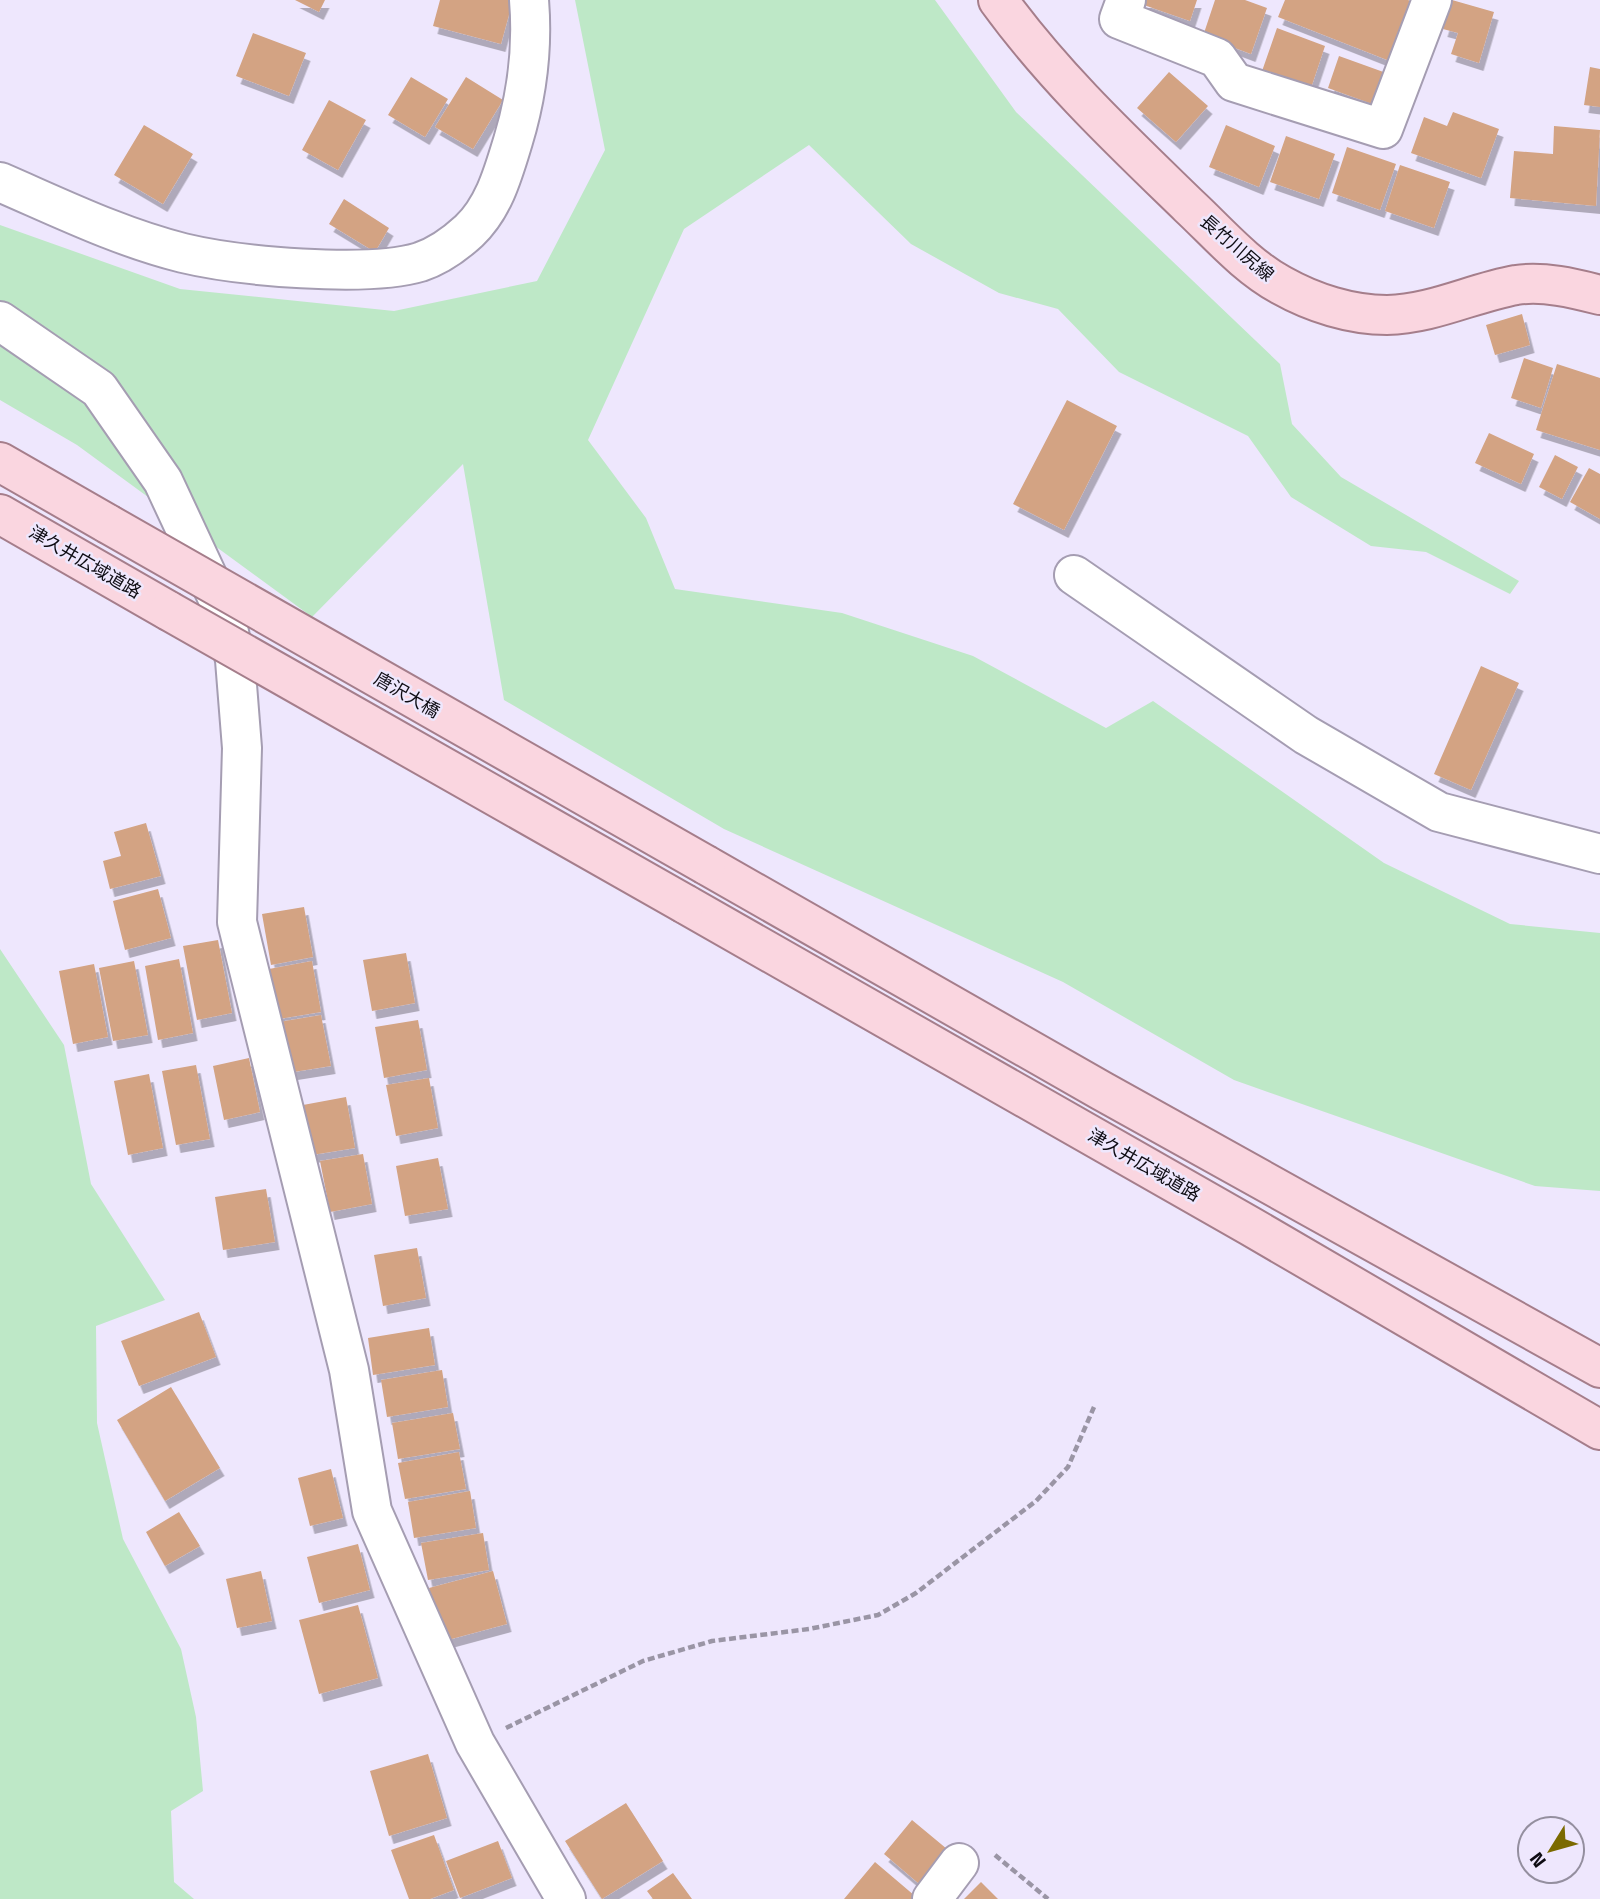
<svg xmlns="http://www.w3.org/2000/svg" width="1600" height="1899" viewBox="0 0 1600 1899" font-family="'Titillium Web','Noto Sans JP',sans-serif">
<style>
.green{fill:#bee8c7}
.building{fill:#d3a383;filter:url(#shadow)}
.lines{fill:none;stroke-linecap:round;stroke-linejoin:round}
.minor-casing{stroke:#a59db2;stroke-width:42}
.major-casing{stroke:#a57e8b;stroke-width:42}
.path{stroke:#9a95a5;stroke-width:4.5;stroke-dasharray:7 3.5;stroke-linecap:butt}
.minor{stroke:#fff;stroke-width:38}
.major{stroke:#fad6e0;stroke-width:38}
.major-bridge-casing{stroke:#a57e8b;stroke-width:42;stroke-linecap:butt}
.major-bridge{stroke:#fad6e0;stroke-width:38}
.labels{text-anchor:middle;stroke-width:5;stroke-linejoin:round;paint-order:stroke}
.street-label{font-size:18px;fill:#0e0c13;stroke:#eee7fd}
</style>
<defs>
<filter id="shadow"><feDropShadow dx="4.5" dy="8" stdDeviation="0" flood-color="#0004"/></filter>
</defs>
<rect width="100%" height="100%" fill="#eee7fd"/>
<!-- green -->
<path class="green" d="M575 0H935L1016 112 1280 364 1292 424 1341 477 1519 581 1510 594 1426 552 1371 546 1291 497 1248 436 1119 372 1058 309 999 293 911 244 809 145 684 229 588 440 646 518 675 589 842 613 973 656 1106 728 1153 701 1384 863 1510 924 1600 933V1191L1535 1186 1234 1080 1063 982 724 829 504 700 463 464 312 617 77 445 0 400V225L180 289 394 311 537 281 605 150Z
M0 949 64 1045 91 1184 165 1300 96 1326 97 1423 123 1539 181 1649 196 1717 203 1791 171 1811 174 1882 194 1899H0Z"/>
<!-- building -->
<path class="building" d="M295 0H325L319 12Z
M440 0H513L501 44 433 26Z
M1142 0H1197L1190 21 1141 4Z
M1215 0H1245L1267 8 1251 54 1203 36Z
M1285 0H1408L1423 6 1400 65 1278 17Z
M1452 0 1494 12 1479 63 1451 54 1458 33 1443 29Z
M1277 28 1325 46 1310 91 1261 74Z
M253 33 306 53 289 96 236 76Z
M1339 56 1389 74 1378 106 1328 88Z
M1590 67 1600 69V107L1584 105Z
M1169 72 1208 106 1176 142 1137 108Z
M411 77 448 99 425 137 388 115Z
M466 77 503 100 473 149 435 127Z
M329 100 366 120 338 170 302 150Z
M1453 112 1499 129 1481 178 1411 153 1424 117 1447 126Z
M144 125 193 154 163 204 114 175Z
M1226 125 1275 146 1259 187 1209 167Z
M1554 126 1600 130 1596 206 1510 198 1514 151 1553 154Z
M1286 136 1335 154 1319 199 1270 182Z
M1347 147 1396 164 1380 210 1332 193Z
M1400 165 1450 182 1434 228 1385 211Z
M344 199 389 228 375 252 329 224Z
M1522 314 1530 345 1495 355 1486 325Z
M1524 358 1553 368 1541 408 1511 398Z
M1557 364 1600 378V450L1536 430Z
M1067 400 1117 426 1064 530 1013 504Z
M1489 433 1534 454 1521 484 1475 463Z
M1555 455 1578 467 1562 499 1539 487Z
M1589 468 1600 474V519L1570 502Z
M1481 666 1519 683 1471 790 1434 774Z
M146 823 161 876 110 889 103 861 121 856 114 832Z
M158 889 171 938 125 950 113 901Z
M304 907 313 957 271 965 262 914Z
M218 940 232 1013 197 1020 183 946Z
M406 953 415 1003 372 1011 363 960Z
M179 959 193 1033 158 1040 145 966Z
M134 961 148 1035 113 1041 99 968Z
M312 961 321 1012 279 1019 269 969Z
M94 964 108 1037 73 1044 59 971Z
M321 1015 331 1066 287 1073 279 1022Z
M418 1020 427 1070 384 1078 375 1027Z
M249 1058 260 1112 224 1120 213 1066Z
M196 1065 210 1139 176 1145 162 1071Z
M149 1074 163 1148 128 1155 114 1081Z
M429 1078 438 1128 396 1136 386 1085Z
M346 1097 355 1148 312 1155 303 1105Z
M363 1154 372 1204 330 1212 320 1161Z
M438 1158 448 1209 405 1216 396 1166Z
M266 1189 275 1242 223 1250 215 1197Z
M417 1248 426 1298 383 1306 374 1255Z
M199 1312 216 1357 139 1386 121 1341Z
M429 1328 435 1365 373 1375 368 1338Z
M442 1370 448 1407 387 1417 381 1380Z
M171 1387 220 1468 165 1501 117 1420Z
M453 1413 460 1449 398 1459 392 1423Z
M459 1452 466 1489 405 1499 398 1463Z
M331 1469 343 1518 310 1526 298 1478Z
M470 1491 476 1528 414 1538 408 1502Z
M179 1512 200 1546 165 1566 146 1532Z
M483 1533 489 1570 428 1580 421 1543Z
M358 1544 370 1590 319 1603 307 1557Z
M261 1571 272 1621 237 1628 226 1579Z
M493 1571 507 1624 444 1641 429 1588Z
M358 1605 378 1678 319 1694 299 1620Z
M428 1754 447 1818 389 1836 370 1771Z
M626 1803 663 1861 602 1899 565 1841Z
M912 1820 953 1854 924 1888 884 1854Z
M434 1835 454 1890 430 1899H409L391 1850Z
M498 1841 512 1878 460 1898 446 1861Z
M875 1862 915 1896 912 1899H844Z
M673 1873 692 1899H653L647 1891Z
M981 1882 998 1899H964Z"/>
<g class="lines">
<!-- minor casing -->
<g class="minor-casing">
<path id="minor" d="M1126 0 1119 19 1217 58 1234 82 1383 129 1432 0
M0 182C60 208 119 237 183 253 237 266 367 278 420 262 438 256 456 243 469 231 494 207 503 174 513 141 527 95 533 48 529 0
M0 321 99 389 163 481 225 614 235 660 242 748 237 922 349 1370 372 1511 475 1743 566 1899
M1074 575 1306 735 1439 812 1600 854
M932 1899 959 1863"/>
</g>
<!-- major casing -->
<g class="major-casing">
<path id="major" d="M998 0C1054 77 1121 140 1189 206 1218 233 1246 266 1281 285 1313 303 1351 315 1387 315 1433 314 1472 293 1516 285 1544 281 1573 288 1600 295
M0 462 108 524
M0 514 169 611
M706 865 1102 1091 1600 1368
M685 904 1250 1226 1600 1430"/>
</g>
<!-- path -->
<path class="path" d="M506 1728 643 1661 712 1641 809 1629 878 1615 916 1593 1036 1501 1068 1467 1094 1407
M995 1855 1048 1899"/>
<!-- minor -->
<use href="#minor" class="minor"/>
<!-- major -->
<use href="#major" class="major"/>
<!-- major-bridge casing -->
<g class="major-bridge-casing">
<path id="major-bridge" d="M108 524 706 865
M169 611 685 904"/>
</g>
<!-- major-bridge -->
<use href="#major-bridge" class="major-bridge"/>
</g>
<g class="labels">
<!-- street labels -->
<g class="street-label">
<text transform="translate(1237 248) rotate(41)" y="6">長竹川尻線</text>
<text transform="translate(85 562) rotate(30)" y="6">津久井広域道路</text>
<text transform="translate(407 695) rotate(30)" y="6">唐沢大橋</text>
<text transform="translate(1144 1165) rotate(30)" y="6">津久井広域道路</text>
</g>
</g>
<!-- north arrow -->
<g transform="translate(1551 1850) rotate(233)"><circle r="33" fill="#eee7fd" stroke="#948f9f" stroke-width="2"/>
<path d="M0-5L12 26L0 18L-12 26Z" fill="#7b6a00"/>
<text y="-10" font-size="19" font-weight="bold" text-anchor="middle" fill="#0e0c13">N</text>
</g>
</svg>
